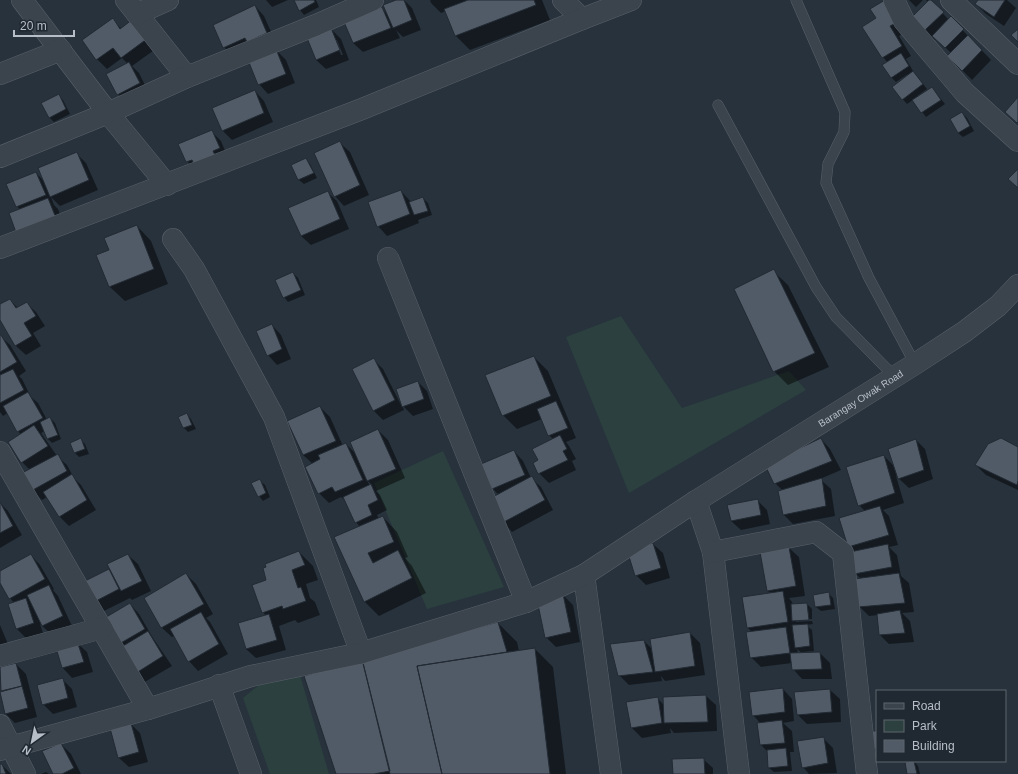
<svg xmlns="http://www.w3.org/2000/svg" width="1018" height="774" viewBox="0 0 1018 774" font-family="Helvetica,sans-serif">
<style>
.green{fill:#2c403f}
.shadow{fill:#0007;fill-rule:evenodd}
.building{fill:#515b67;stroke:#222a33}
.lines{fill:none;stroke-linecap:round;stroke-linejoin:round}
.lane-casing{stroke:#59616a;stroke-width:11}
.street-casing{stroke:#59616a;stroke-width:22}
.lane{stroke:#3b434c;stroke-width:10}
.street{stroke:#3b434c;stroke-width:21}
.labels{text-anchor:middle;stroke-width:3;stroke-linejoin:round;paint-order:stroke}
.street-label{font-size:10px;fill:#b7bec7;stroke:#202831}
</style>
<rect width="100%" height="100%" fill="#27323c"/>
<!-- green -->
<path class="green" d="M621 316 682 408 789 371 806 390 629 493 566 337Z
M443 451 504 587 427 609 374 483Z
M300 675 329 774H270L243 698 260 684Z"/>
<!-- shadow -->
<path class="shadow" d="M266 0H288L272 7Z
M295 0H316L319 7 304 15 300 10Z
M399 0H404L412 8 421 30 403 37 396 30 400 38 363 52 353 43 382 8 388 15Z
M430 0H542L550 20 470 50 456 36 446 11 441 13 431 3Z
M909 0H923L916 7Z
M926 0H931V1L949 20 951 18 991 60 972 80 948 56 951 53 936 38 935 40 912 18 928 2Z
M979 0H1007L1016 8 1004 26 986 14 976 4Z
M255 6 264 16 276 43 233 57 224 47Z
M871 9 908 31 899 36 911 56 906 59 913 71 927 89 917 96 918 97 932 88 945 104 926 117 913 100 907 104 893 88 909 75 908 74 896 82 891 77 888 63 883 57 877 19Z
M112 20 122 29 133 20 157 48 132 66 139 73 149 93 127 104 118 94 128 64 122 58 107 69 97 59 83 40Z
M331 29 341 39 349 60 326 69 316 60ZM335 40H337L343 55H341Z
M276 50 286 60 295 83 268 94 259 84Z
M255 91 264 101 273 122 232 140 222 130Z
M58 95 63 100 70 114 54 122 49 117Z
M962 113 967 118 974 131 963 137 958 133Z
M211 131 221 141 228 158 197 171 187 161Z
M340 143 350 152 369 195 344 206 335 196Z
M76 153 86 163 98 190 60 206 51 197 54 205 58 209 67 233 20 210 17 206 36 173 45 182Z
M306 159 310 164 317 178 304 184 299 180 292 166Z
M401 191 411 202 423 198 428 203 432 215 418 220 419 223 387 236 378 226Z
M327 192 337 201 349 229 311 245 301 236 289 209Z
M137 226 151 241 168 284 125 301 110 287 98 256 110 251Z
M773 271 788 285 829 367 788 385 774 371Z
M293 273 298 278 305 295 288 302 284 297Z
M10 300 18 308 26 303 36 312 45 326 33 333 41 346 26 355 16 346 0 318V305Z
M272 325 281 335 291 359 277 365 268 355Z
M0 336 10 345 26 371 19 376 22 379 31 397 38 403 47 420 50 418 55 423 61 439 52 443 48 439 45 431 41 433 57 456 67 465 74 478 81 485 96 510 69 526 60 517 47 497 42 500 32 490 30 470 22 462 9 443 21 435 18 431 8 413 3 416 0 412Z
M534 357 548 371 576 438 566 442 569 446 576 459 572 461 576 470 549 483 539 473V461L553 439 549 435 542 419 517 429 503 415Z
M373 359 383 369 400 403 418 382 427 391 433 409 413 416 402 405 404 410 383 420 374 411Z
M320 407 330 417 343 446 346 444 357 455 378 430 388 440 405 478 376 491 380 495 387 510 377 515 379 519 383 517 397 532 408 557 405 558 412 566 426 593 379 616 364 601 360 527 356 522 346 501 341 497 329 503 319 493 313 464 303 455ZM367 480 372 485 370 486Z
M187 414 191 419 196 429 188 432 184 428Z
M80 439 85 444 89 454 79 457 75 453Z
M821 439 830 449 841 470 820 479 831 489 835 516 793 524 784 515 783 491 775 483Z
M916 440 925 449 933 479 909 488 896 476 904 503 883 510 889 516 898 545 889 547 897 555 901 576 909 583 914 612 902 613 910 621 914 642 889 644 880 635 878 615 869 616 859 606 861 579 855 573 849 547 865 511 859 505 884 456 896 468Z
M1018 448V490L986 475 976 465Z
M514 451 523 461 531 478 541 487 553 510 512 532 503 522 499 495 493 489Z
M260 481 265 485 270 497 263 501 259 496Z
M757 500 767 510 770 524 741 530 731 521Z
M0 503 8 511 22 535 0 548Z
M653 544 663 553 670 578 646 585 636 575Z
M789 548 799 557 805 596 789 598 792 602 793 605 807 604 812 609V619L796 620V622L812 621 813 624 806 625 812 630 814 651 802 652V653H820L830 663 832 679H802L793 669 792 663 761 667 751 657 752 632 748 628 771 594 768 591ZM797 649 802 653H798Z
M299 552 313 566 318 580 306 584 310 598 315 602 320 615 298 623 295 620 279 626 286 650 256 658 246 649 266 616 263 612 268 580Z
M31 555 40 565 54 589 53 590 58 596 72 626 52 635 40 624 43 633 26 638 17 629 14 603 10 598 0 581V573Z
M128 555 138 564 151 591 132 600 130 598 104 611 95 602 108 570 114 576Z
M186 574 196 584 213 614 206 618 210 622 228 654 198 671 189 661 175 636 172 637 162 628 145 598Z
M828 593 833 598 835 609 821 611 816 607Z
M563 595 573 605 580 642 556 647 546 637Z
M130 604 139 614 153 638 172 666 143 683 119 644Z
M498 623 517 642 519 651 535 649 553 667 566 774H338L305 676Z
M0 625 8 644 0 647Z
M690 633 700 643 705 675 665 681 661 676 662 681 629 685 619 675 644 641 652 649Z
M77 643 87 652 93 672 72 678 63 668 57 649Z
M16 664 26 674 37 717 15 723 5 713 0 693 2 692 0 683V668Z
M62 679 72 689 77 707 53 714 43 704Z
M783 689 792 699 794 721 783 723 792 731 794 752H790L792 771 774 772 769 768 768 752 761 745V724L753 715Z
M830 690 840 699 841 722 807 724 798 715Z
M706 696 716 705 717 731 674 733 670 728 671 733 642 738 632 728 627 703 657 698 664 705Z
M131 724 140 733 148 762 129 767 119 758Z
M823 738 833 748 837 773 809 774 803 767Z
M61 744 71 754 81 774H55Z
M703 759 713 768V774H674Z
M914 761 918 766 920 774H908L906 763Z
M0 765H2L11 774H0Z
M46 772 49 774H41Z"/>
<!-- building -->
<path class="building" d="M294 0H314L315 2 299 11Z
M396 0H404L412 20 393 28 383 5Z
M468 0H534L536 5 455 36 444 9Z
M885 0 900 21 890 26 902 46 882 58 862 27 876 18 870 9Z
M929 0H931L944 12 924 31 911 18Z
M978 0H1005L994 17 975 4Z
M255 5 267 33 247 42 245 38 223 48 213 25Z
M382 7 391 28 353 43 344 22Z
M951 16 964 29 945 48 932 36Z
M113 18 120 29 133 19 148 38 121 58 113 48 96 60 82 40Z
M331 28 340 50 316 60 307 38Z
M1018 29V42L1011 35Z
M968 35 982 50 962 71 947 56Z
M276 49 286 74 258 85 248 60Z
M901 53 909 66 891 78 882 65Z
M129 62 140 83 117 95 106 74Z
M913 71 923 84 902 100 892 87Z
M932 87 941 100 921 113 912 100Z
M255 90 264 113 222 131 212 108Z
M59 94 66 109 49 118 41 103Z
M1018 97V122L1017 123 1005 112Z
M962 112 970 126 958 133 950 119Z
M212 130 220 148 213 151 216 157 195 166 192 160 186 162 178 144Z
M340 141 360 185 334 197 314 153Z
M77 152 89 180 50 197 38 168Z
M306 158 314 173 298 180 291 165Z
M1018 169V188L1008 179Z
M36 172 46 195 16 207 6 184Z
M401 190 410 214 377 227 368 202Z
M328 191 340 219 301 236 288 208Z
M423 197 428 211 414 215 409 202Z
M48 198 58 223 18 238 9 213Z
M137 225 154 269 109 287 96 255 109 250 104 238Z
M774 269 815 353 773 372 734 289Z
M293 272 301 290 283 298 275 280Z
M10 299 16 308 27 302 36 316 24 323 32 336 15 346 0 320V304Z
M272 324 282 349 267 356 256 331Z
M0 335H1L17 362 0 372Z
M534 356 551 396 502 416 485 375Z
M374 358 395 400 373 411 352 369Z
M13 369 24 390 0 403V375Z
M418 381 424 399 402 407 396 389Z
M28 392 43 418 17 432 3 406Z
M556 401 568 428 548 436 537 409Z
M320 406 336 441 303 455 287 421Z
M187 413 192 425 183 428 178 417Z
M50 417 58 435 47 439 40 422Z
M34 425 48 446 21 463 8 442Z
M378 429 396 469 367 481 350 442Z
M560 435 567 449 563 451 568 460 538 474 533 463 538 460 532 449Z
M81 438 85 449 74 453 70 443Z
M821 438 832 461 774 484 765 465Z
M1001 438 1018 447V481L1017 485 975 465 988 444Z
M916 439 924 470 898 479 888 449Z
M346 443 363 480 335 492 332 487 318 494 305 467 320 459 318 455Z
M514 450 525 475 492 489 481 464Z
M58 454 67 471 31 491 22 473Z
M884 455 895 493 858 506 846 467Z
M72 474 87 500 59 517 43 492Z
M532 476 545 500 502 523 489 499Z
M822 478 826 506 783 515 778 491Z
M260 479 266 493 258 497 251 483Z
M371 484 378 500 368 505 372 515 355 523 343 497Z
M758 499 761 515 731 521 727 505Z
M0 502 13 526 0 533Z
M880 506 889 535 848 547 839 518Z
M383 516 394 542 368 553 373 563 398 550 412 578 364 602 334 537Z
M653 543 661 568 635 576 627 550Z
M888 544 892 567 854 574 850 552Z
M789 547 796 586 767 591 760 552Z
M299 551 305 565 292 570 298 588 301 587 306 601 283 609 282 606 262 613 252 585 266 580 263 568 266 567 265 564Z
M31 554 45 579 9 599 0 583V571Z
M128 554 142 581 121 591 107 564Z
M109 569 119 589 94 602 83 582Z
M186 573 204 604 161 628 144 598Z
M899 573 905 603 858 607 854 579Z
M49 585 63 616 42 626 27 595Z
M783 591 788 622 747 628 742 597Z
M829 592 831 605 815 607 813 595Z
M563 594 571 632 545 638 537 600Z
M26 598 34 623 16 629 8 604Z
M130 603 145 629 119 644 103 619Z
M807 603 809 620 792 621 791 604Z
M900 610 905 633 879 635 877 614Z
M201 612 219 644 188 662 170 629Z
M269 614 277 640 246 649 238 623Z
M498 622 507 652 417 666 442 774H390L362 659Z
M808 624 810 646 795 648 792 625Z
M786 627 790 653 750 658 746 632Z
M148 631 163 656 133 675 118 649Z
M690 632 695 666 655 672 650 639Z
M644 640 653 672 618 676 610 644Z
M77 641 84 662 62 668 56 648Z
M535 648 550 774H442L417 666Z
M820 652 822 669 792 670 790 653Z
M362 659 390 771 374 774H336L304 676Z
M16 663 22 686 1 691 0 667Z
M63 678 68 698 42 705 37 685Z
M22 686 28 708 5 714 0 692Z
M783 688 785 712 752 716 749 692Z
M830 689 832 712 797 715 794 692Z
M706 695 708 722 664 723 663 697Z
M658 697 662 723 631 728 626 702Z
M782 720 785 743 760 745 757 723Z
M131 723 139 752 118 758 110 728Z
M871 731H877V749H874Z
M824 737 828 763 802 768 797 741Z
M61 743 74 768 62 774H53L42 751Z
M786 748 788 766 768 768 767 750Z
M704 758 705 774H673L672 759Z
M914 761 917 774H907L905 762Z
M0 764H2L6 774H0Z"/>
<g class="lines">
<!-- lane casing -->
<g class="lane-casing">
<path id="lane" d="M796 0 845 112 844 132 828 164 826 183 869 278 915 364
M718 105 816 287 836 317 895 377"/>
</g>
<!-- street casing -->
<g class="street-casing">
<g id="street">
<path d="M22 0 108 113 167 185"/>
<path d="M126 0 187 77"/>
<path d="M563 0 582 19"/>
<path d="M894 0 904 21 965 93 1018 141"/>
<path d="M951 0 1018 64"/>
<path d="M137 14 168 0"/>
<path d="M0 74 61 50"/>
<path d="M0 157 108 113 187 77 316 25 373 0"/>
<path d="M173 239 194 269 274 417 361 653"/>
<path d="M0 248 362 109 582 19 631 0"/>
<path d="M388 258 526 602"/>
<path d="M0 452 148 709"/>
<path d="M696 501 713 552 739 774"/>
<path d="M713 552 816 532 843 553 867 774"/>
<path d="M584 575 611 774"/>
<path d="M0 656 102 628"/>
<path d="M219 685 251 774"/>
<path d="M0 725 25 774"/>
<path id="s1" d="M0 750 148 709 251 676 361 653 526 602 584 575 696 501 915 364 964 332 998 306 1018 285"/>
</g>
</g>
<!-- lane -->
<use href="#lane" class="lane"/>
<!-- street -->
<use href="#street" class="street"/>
</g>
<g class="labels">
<!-- street labels -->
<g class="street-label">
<text dy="4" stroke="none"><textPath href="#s1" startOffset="939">Barangay Owak Road</textPath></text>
</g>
</g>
<!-- legend -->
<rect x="876" y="690" width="130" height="72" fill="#202831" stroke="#5c646d"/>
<rect x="884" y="703" width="20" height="6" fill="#3b434c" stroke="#5c646d"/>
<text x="912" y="710" font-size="12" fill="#b7bec7">Road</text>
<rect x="884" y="720" width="20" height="12" fill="#2c403f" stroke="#5c646d"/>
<text x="912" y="730" font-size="12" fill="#b7bec7">Park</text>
<rect x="884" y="740" width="20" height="12" fill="#515b67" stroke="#5c646d"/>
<text x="912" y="750" font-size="12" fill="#b7bec7">Building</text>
<!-- north arrow -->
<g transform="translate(32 742) rotate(213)" stroke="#202831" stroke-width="3" paint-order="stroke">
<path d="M0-3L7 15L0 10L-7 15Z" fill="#b7bec7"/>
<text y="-6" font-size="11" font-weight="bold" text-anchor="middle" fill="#b7bec7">N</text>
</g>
<!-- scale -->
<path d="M14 30v6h60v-6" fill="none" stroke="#b7bec7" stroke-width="2"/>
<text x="20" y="30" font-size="12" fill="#b7bec7" stroke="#202831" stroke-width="3" paint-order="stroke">20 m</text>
</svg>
